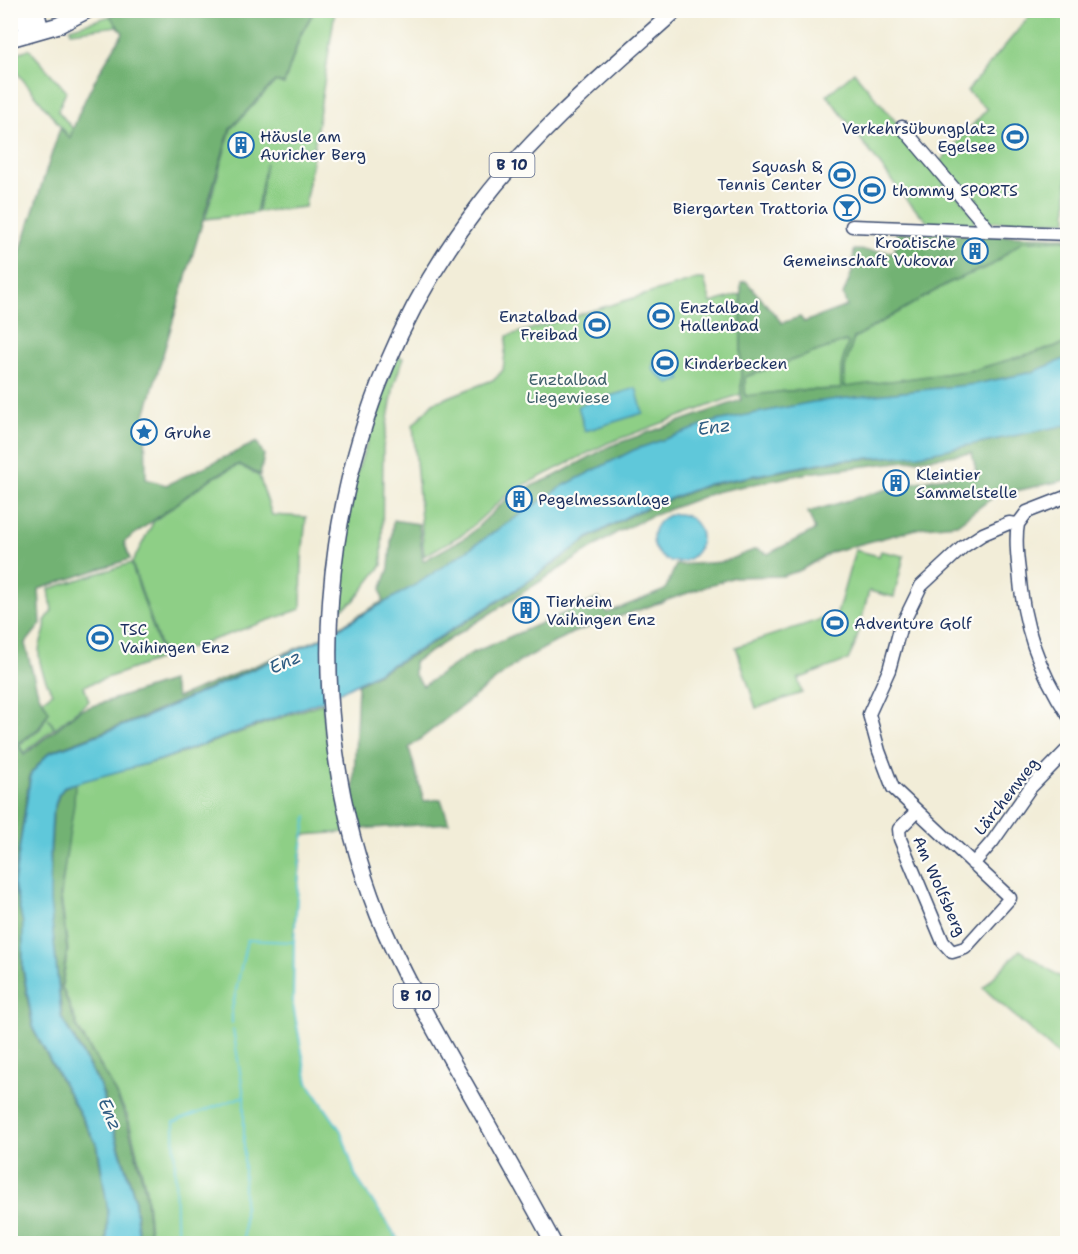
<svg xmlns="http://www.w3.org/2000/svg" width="1078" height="1254" viewBox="0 0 1078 1254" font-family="'Shantell Sans',sans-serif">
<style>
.green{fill:#8ecf86;stroke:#547f72;stroke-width:1.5}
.forest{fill:#72b273;stroke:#467068;stroke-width:1.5;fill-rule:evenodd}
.water{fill:#5fc8da;stroke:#3d7c9c;stroke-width:1.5}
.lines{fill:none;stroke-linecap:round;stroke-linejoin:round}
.stream{stroke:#5fc8da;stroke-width:2}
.minor-casing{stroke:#3b4c70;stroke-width:15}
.major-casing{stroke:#3b4c70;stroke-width:18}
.minor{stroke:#fff;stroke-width:12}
.major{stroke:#fff;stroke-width:15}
.labels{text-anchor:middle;stroke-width:4.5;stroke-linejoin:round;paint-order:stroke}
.shield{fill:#fdfcf7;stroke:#5f6c8c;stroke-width:1.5}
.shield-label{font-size:15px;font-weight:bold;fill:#1b2f5e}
.poi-label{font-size:16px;fill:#1b2f5e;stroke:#fdfcf7;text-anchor:start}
.park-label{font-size:16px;fill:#3e5f6a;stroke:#fdfcf7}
.street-label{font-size:16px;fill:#1b2f5e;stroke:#fdfcf7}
.water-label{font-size:18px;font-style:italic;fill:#2f5d83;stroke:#fdfcf7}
</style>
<rect width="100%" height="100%" fill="#fdfcf7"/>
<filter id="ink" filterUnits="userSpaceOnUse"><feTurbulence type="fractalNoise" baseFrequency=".0167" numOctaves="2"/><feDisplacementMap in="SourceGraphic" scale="12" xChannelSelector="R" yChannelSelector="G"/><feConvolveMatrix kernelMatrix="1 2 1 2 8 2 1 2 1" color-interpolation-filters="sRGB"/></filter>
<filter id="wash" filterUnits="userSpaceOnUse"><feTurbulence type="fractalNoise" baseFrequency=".008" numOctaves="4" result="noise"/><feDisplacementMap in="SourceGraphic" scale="24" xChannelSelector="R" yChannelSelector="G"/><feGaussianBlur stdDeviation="1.35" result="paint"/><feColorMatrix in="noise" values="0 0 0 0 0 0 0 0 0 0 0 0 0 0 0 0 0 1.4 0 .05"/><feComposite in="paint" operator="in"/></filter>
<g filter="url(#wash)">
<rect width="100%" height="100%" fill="#f2edd8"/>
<!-- green -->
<path class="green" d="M315 10 335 11 305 207 258 212 266 163 256 213 205 219 231 129 276 81 284 84 301 35Z
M1034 11H1067V221L987 222 936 166 987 109 967 91Z
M110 16 118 26 71 32 70 28Z
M29 49 66 91 58 111 73 129 70 138 11 65V55Z
M854 72 975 216 974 227H932L906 199 827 95Z
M1067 240V343L974 370 845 388V367L854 338 950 282 992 265 1022 241Z
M697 279H704L711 303 741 294V394L608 443 510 492 465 533 424 556 413 425 433 403 495 379 503 370 507 336Z
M846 341 848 343 841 367V389L786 391 745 397V377Z
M399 357 403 358 394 385 383 447 382 565 354 601 337 612 339 559 350 494 394 360Z
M239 465 259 476 272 515 306 517 302 559 301 609 164 657 132 563 154 521 211 479Z
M855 550 879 556 881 551 904 556 894 597 869 591 855 645 848 660 798 679 802 693 756 708 736 647 837 614Z
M131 563 163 658 84 686 89 701 55 728 48 718 54 728 24 753 19 745 40 729 49 712 43 700 52 693C45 679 36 661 40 645 42 637 47 630 45 621L52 611 49 589Z
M323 703 325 731 346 832 303 835 294 933 293 1006 308 1083 341 1131 356 1177 401 1243H151L146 1189 128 1117 110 1081 80 1032 62 986 68 950 61 896 75 782 159 761Z
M1020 950 1059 976 1067 984V1051L1062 1058 983 988Z"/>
<!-- forest -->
<path class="forest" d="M121 10 314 11 300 35 284 84 275 81 230 129 145 415 146 479 166 485 257 442 264 455 260 475 239 464 211 478 124 542 130 559 39 589 41 624 25 644 38 693 49 711 39 728 18 744 24 755 80 710 171 681 177 698 319 639 383 601 381 590 389 568 393 520 419 524 423 561 468 536 512 494 553 477 610 446 741 400V282L746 281 782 323 800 317 804 322 847 306 843 295 852 272 854 250 895 252 896 233 1067 237V240L1022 241 992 265 950 282 854 338 845 367V387L974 370 1067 343V358L1033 372 976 384 813 402 717 421 634 450 563 486 417 584 319 640 143 717 49 752 30 774 13 885 23 923 22 968 33 1030 97 1146 108 1211 106 1243 11 1244V280L60 128 70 138C82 99 102 67 123 33L110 16ZM846 341 848 343 841 367V389L786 391 745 396V377Z
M1067 425V480L996 495 957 524 924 527 831 552 801 570 783 576 734 577 572 633 517 663 409 748 424 801 441 799 449 823 358 829 353 803 358 684 418 652 520 588 588 539 635 513 708 485 835 461 919 455ZM972 453 976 471 902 485 808 512 815 530 768 554 756 549 723 562 676 565 665 590 607 613 599 598 470 654 423 686 414 674V662L616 533 649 517 715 492 808 473Z
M75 782 74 804 60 896 67 950 61 987 79 1032 110 1082 126 1117 145 1190 150 1243H139L135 1197 101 1086 62 1017 50 902 51 850 53 814 59 795 65 787Z"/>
<!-- water -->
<path class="water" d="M672 352 681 380 669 384 652 369 655 358Z
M1067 358V425L919 455 835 460 708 484 635 512 588 538 520 587 417 651 327 699 160 760 65 786 58 795 52 815 50 851V902L61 1017 100 1087 134 1197 139 1243H107L108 1211 98 1146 34 1030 23 968V923L14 884 31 774 49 753 144 718 319 640 417 584 563 486 634 450 717 421 813 402 976 384 1033 372Z
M636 388 643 413 585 431 578 406Z
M653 538a24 24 0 1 1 48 0a24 24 0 1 1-48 0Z"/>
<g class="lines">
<!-- stream -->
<path class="stream" d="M307 816 300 857 294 942 293 1005 308 1083 341 1131 356 1177 401 1244
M232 1023V1009L247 940 294 942
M233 1029 244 1096V1244
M181 1244 176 1220 174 1122 244 1096"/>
</g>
</g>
<g filter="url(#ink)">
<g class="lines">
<!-- minor casing -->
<g class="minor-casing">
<path id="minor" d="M902 127 990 231
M852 226 1068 234
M1018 524C1015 539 1017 556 1019 571 1023 625 1038 669 1068 715
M916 812 899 829 900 839 943 942 952 952 965 948 1010 898 893 788 879 751 869 714 889 670 900 629 921 586 963 547 983 534 1009 523 1018 524 1027 512 1068 496
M973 864 993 841 1030 788 1068 749"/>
</g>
<!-- major casing -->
<g class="major-casing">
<path id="major" d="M25 10V35
M36 10 41 30
M10 39 59 25 88 10
M554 1244C525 1190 495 1137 465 1084 434 1029 402 974 378 915 285 679 326 403 481 203 537 130 608 71 676 10"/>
</g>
<!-- minor -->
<use href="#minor" class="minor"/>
<!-- major -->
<use href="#major" class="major"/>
</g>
</g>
<!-- icons -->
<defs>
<g id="stadium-ring" transform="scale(1.35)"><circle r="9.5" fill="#fdfcf7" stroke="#1f6fb2" stroke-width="1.5"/><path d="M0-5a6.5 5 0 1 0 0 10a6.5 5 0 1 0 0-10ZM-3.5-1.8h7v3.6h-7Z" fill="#1f6fb2"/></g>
<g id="building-ring" transform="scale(1.35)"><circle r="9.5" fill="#fdfcf7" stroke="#1f6fb2" stroke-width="1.5"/><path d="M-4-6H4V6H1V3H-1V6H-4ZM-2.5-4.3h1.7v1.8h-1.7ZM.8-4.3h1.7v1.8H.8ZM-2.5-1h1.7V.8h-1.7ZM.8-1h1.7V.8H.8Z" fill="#1f6fb2"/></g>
<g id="bar-ring" transform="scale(1.35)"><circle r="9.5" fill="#fdfcf7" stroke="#1f6fb2" stroke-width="1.5"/><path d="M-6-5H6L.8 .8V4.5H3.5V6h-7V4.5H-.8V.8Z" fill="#1f6fb2"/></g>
<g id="sight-ring" transform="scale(1.35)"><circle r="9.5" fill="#fdfcf7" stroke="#1f6fb2" stroke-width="1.5"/><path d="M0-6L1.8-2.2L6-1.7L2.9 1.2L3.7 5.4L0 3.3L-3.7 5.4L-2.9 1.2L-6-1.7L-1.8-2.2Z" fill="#1f6fb2"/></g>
</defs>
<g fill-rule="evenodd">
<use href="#stadium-ring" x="1015" y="137"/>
<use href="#building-ring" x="241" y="145"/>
<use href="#stadium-ring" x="842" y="175"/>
<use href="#stadium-ring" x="872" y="190"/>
<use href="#bar-ring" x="847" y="208"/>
<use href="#building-ring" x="975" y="251"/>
<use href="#stadium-ring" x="661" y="316"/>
<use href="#stadium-ring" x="597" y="325"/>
<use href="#stadium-ring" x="665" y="363"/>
<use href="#sight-ring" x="144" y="432"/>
<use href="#building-ring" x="896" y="483"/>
<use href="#building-ring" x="519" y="499"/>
<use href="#building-ring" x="526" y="610"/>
<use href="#stadium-ring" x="835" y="623"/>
<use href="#stadium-ring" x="100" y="638"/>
</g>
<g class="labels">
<!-- shield labels -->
<g class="shield">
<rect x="489.5" y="153" width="45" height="24" rx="4.5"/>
<rect x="393.5" y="984" width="45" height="24" rx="4.5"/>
</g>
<g class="shield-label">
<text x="512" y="170">B 10</text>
<text x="416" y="1001">B 10</text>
</g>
<!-- poi labels -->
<g class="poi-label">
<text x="996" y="134" text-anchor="end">Verkehrsübungplatz<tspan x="996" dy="18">Egelsee</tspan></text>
<text x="260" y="142">Häusle am<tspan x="260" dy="18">Auricher Berg</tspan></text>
<text x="822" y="172" text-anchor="end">Squash &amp;<tspan x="822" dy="18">Tennis Center</tspan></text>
<text x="892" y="196">thommy SPORTS</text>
<text x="828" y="214" text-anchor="end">Biergarten Trattoria</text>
<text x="956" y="248" text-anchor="end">Kroatische<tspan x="956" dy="18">Gemeinschaft Vukovar</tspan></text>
<text x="680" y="313">Enztalbad<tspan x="680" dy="18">Hallenbad</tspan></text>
<text x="578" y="322" text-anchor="end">Enztalbad<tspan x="578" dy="18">Freibad</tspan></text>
<text x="684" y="369">Kinderbecken</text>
<text x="164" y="438">Gruhe</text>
<text x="916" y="480">Kleintier<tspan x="916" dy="18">Sammelstelle</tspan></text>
<text x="538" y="505">Pegelmessanlage</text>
<text x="546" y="607">Tierheim<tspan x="546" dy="18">Vaihingen Enz</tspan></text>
<text x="854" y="629">Adventure Golf</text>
<text x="120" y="635">TSC<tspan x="120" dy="18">Vaihingen Enz</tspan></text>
</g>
<!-- park labels -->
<g class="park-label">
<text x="568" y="385">Enztalbad<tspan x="568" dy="18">Liegewiese</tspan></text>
</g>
<!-- street labels -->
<g class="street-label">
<text transform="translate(1006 796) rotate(-52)" y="6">Lärchenweg</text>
<text transform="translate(940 886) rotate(66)" y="6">Am Wolfsberg</text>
</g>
<!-- water labels -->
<g class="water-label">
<text transform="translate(714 427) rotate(-8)" y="6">Enz</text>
<text transform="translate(285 662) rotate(-25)" y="6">Enz</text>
<text transform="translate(110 1114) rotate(66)" y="6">Enz</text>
</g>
</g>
<!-- margin -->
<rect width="1078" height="1254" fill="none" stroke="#fdfcf7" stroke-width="36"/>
</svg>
